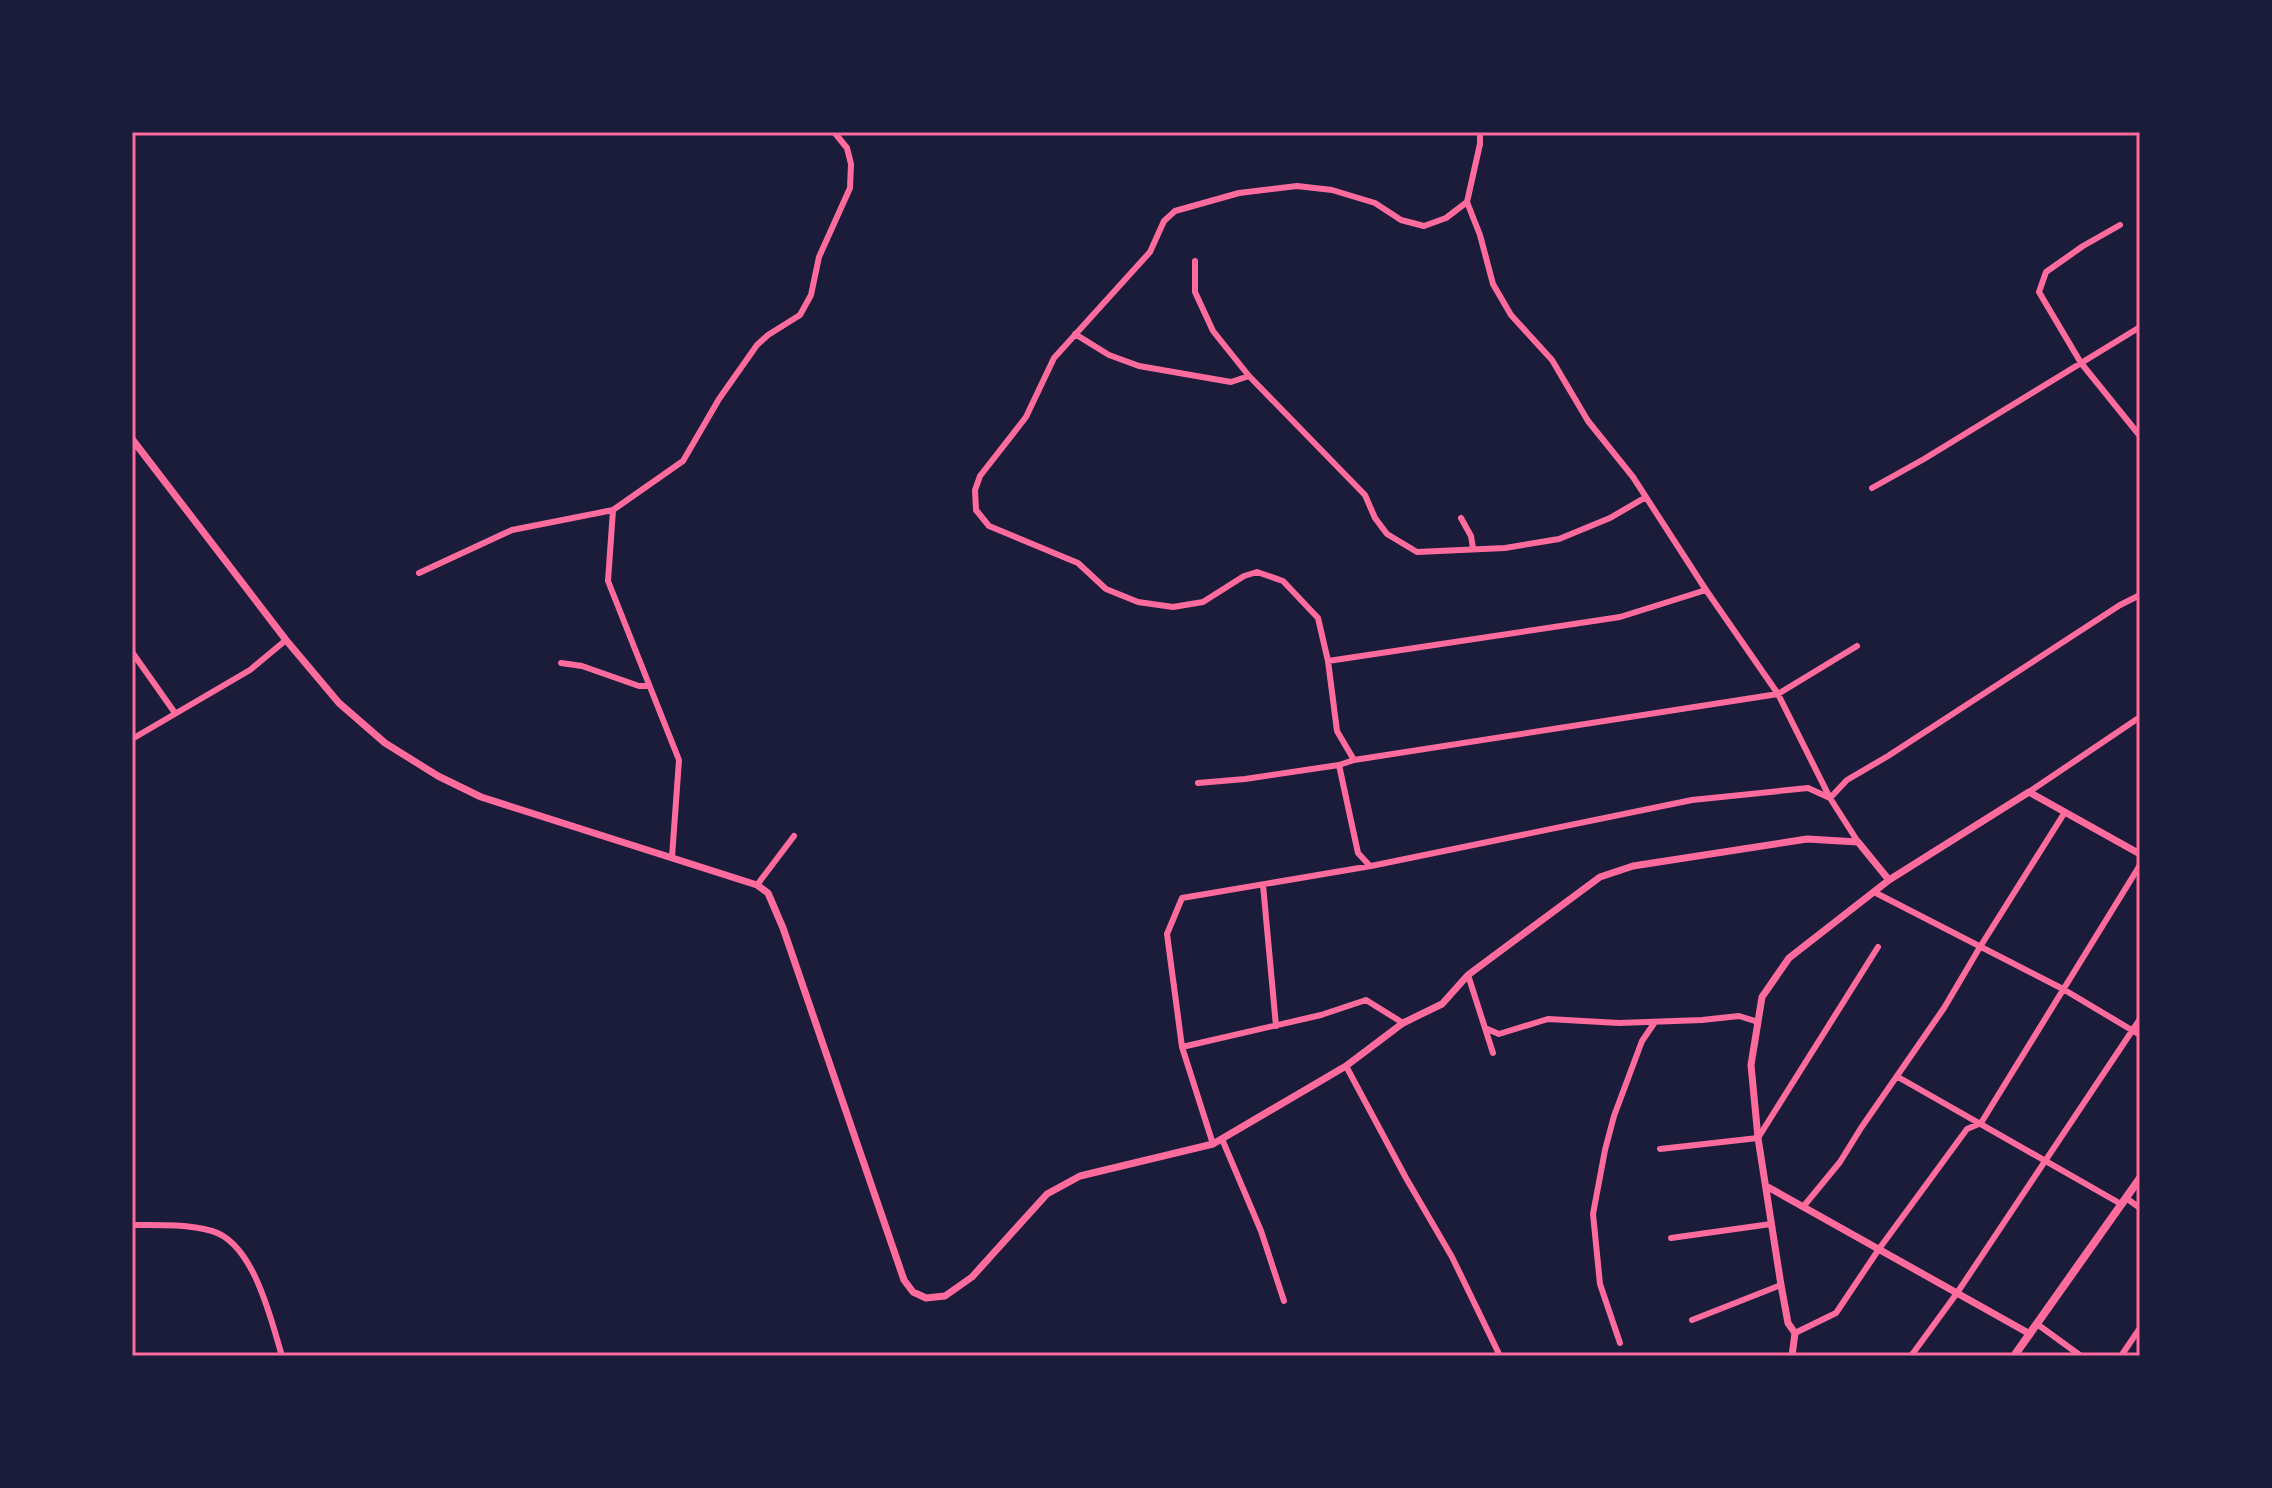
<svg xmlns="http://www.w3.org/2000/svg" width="2272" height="1488" viewBox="0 0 2272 1488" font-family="Mulish,sans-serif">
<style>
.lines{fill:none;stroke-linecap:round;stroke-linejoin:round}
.minor{stroke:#ff6b9d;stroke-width:6}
.tertiary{stroke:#ff6b9d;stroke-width:7}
.secondary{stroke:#ff6b9d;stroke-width:8}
.neatline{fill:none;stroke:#ff6b9d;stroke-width:3}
</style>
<rect width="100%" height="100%" fill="#1b1b3a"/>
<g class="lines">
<!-- minor -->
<path class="minor" d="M1480 132V144L1467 202 1480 235 1493 284 1511 315 1552 360 1588 421 1633 477 1706 590 1778 694 1830 798 1858 842
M2120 225 2083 246 2046 272 2039 292 2081 363 2140 436
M1195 261V292L1213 331 1249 376 1365 495 1375 518 1387 534 1417 552 1505 548 1559 539 1610 518 1646 497
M1075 334 1109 355 1139 366 1231 382 1249 376
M1872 488 1924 459 2140 327
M613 510 608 581 679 760 672 857
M1461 518 1471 536 1473 548
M419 573 512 530 613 510 683 461 719 399 757 345 768 335 800 315 811 295 819 257 850 188 851 164 847 148 834 132
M132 652 175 713
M1328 661 1620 617 1706 590
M561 663 582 666 639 686H649
M132 739 250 670 286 640
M1354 760 1337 731 1328 661 1318 618 1283 581 1257 572 1244 576 1203 602 1173 607 1138 602 1106 589 1078 563 989 526 976 510 975 490 980 476 1026 417 1054 358 1150 252 1164 221 1175 211 1239 193 1297 186 1332 190 1375 203 1401 220 1424 226 1446 218 1467 202
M1339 765 1358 853 1370 866
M1198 783 1245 779 1339 765 1354 760 1778 694 1857 646
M2029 792 2140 717
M757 885 794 836
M1263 885 1276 1026
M1874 892 2063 989 2140 1035
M1468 975 1493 1053
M1485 1028 1499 1034 1548 1019 1619 1023 1702 1020 1739 1016 1758 1022
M1182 1047 1321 1015 1366 1000 1403 1023
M1346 1066 1406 1178 1452 1257 1500 1356
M1898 1077 2121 1204
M1222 1139 1261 1231 1284 1301
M1213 1144 1182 1047 1167 934 1182 898 1371 866 1692 800 1808 788 1830 798 1847 780 1888 756 2120 605 2140 595
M1660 1149 1758 1138 1878 947
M2126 1198 2140 1208
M1803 1207 1840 1162 1861 1128 1944 1008 1980 947 2065 812
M132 1225C158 1225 186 1224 212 1231 254 1243 271 1320 282 1356
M1671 1238 1771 1224
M1692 1320 1781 1285
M2037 1324 2081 1356
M1795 1333 1836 1313 1879 1249 1967 1129 1981 1123 2140 865
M1620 1343 1600 1284 1593 1214 1605 1150 1614 1116 1642 1041 1655 1022
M1911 1356 1957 1293 2140 1019
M2121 1356 2140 1328"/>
<!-- tertiary -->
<path class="tertiary" d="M132 439 286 640 339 703 385 743 438 776 481 797 757 885 768 893 783 928 904 1280 913 1292 926 1298 945 1296 972 1277 1047 1194 1080 1176 1213 1144 1346 1066 1403 1023 1442 1004 1468 975 1600 877 1633 866 1807 839 1858 842 1889 880
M1766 1186 2030 1334
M1792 1356 1795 1333 1788 1323 1781 1285 1758 1138 1751 1065 1762 997 1789 958 1889 880 2029 792 2140 854"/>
<!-- secondary -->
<path class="secondary" d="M2014 1356 2140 1178"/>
</g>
<!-- border -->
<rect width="2272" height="1488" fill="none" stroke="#1b1b3a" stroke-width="268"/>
<rect x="134" y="134" width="2004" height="1220" class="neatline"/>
</svg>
